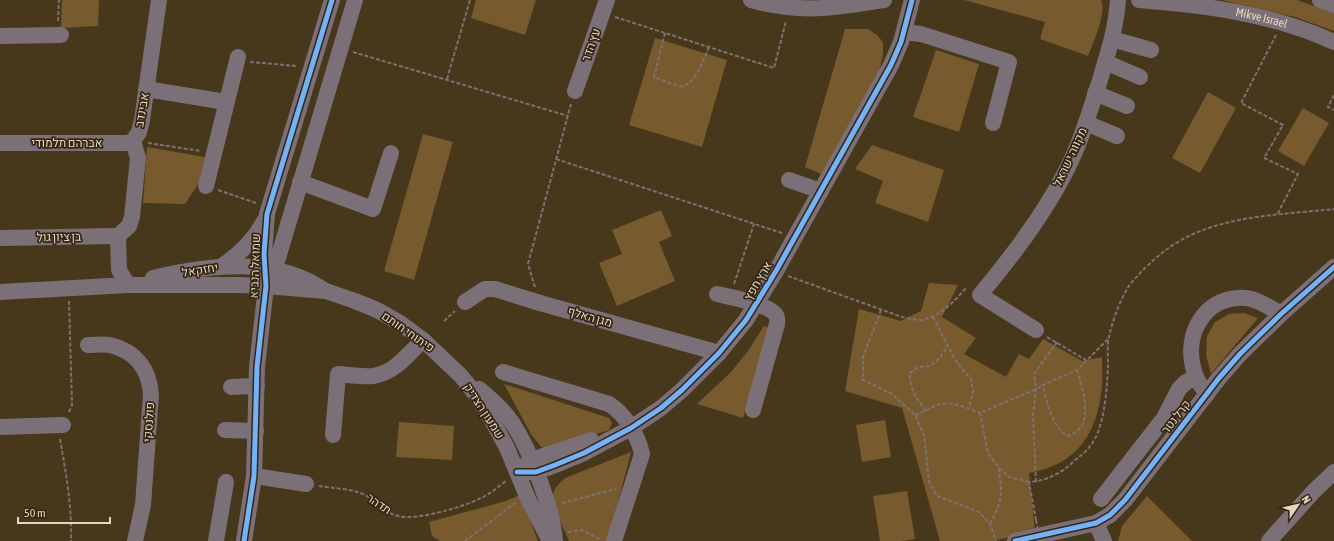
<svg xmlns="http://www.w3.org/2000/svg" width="1334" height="541" viewBox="0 0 1334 541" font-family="'Asap Condensed',Heebo,sans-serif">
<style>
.green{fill:#775a2e}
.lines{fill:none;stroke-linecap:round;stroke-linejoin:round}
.path{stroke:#7d7271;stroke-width:2;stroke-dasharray:4 2;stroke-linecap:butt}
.minor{stroke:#7b7078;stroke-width:16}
.path-bridge{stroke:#7d7271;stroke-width:2;stroke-dasharray:4 2;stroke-linecap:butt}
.cycleway-casing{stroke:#342613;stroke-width:8}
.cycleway{stroke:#73b2f8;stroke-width:5}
.labels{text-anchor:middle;stroke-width:3.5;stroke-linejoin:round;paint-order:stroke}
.street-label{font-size:12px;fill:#e7d6be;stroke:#342613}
</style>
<rect width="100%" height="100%" fill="#47371b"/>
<!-- green -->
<path class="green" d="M62 0H99L98 26 61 28Z
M476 0H536L525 35 471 18Z
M964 0H1101C1107 12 1093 43 1088 56L1040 39 1045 22Z
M1222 0H1297L1334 13V31L1295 17Z
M845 29H868L877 35 883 42V54L878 76 821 174 805 167Z
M655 38 727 60 702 147 629 125Z
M936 50 979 64 959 132 913 117Z
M1208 92 1236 108 1200 173 1172 158Z
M1303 108 1329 123 1304 166 1278 151Z
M423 134 453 142 414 280 384 271Z
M872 145 944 170 928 222 875 203 883 181 855 169Z
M147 147 205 157 199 183 185 204 143 203Z
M661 210 672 236 659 242 675 281 617 306 599 263 622 254 612 230Z
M929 283 958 285 942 317 976 338 964 354 1006 377 1019 354 1029 359 1043 339 1082 361 1102 357C1102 369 1103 382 1101 394 1095 438 1074 465 1029 473L1035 531 993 541H940L902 408 845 391 859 309 901 321 921 311Z
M1244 313 1258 318 1211 374 1206 355 1207 336 1215 322 1229 314Z
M764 326 769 328 743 418 697 404 731 372 748 351Z
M504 384 609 418 612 423 609 430 548 449 541 447 531 434Z
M885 420 891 457 862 462 856 425Z
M399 422 454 426 452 460 396 457Z
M631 452 608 541H569C565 531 552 505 553 496 553 489 560 483 565 478Z
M907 491 915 539 902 541H880L873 496Z
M520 495 538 541H440L432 536 429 522 506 501Z
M1147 496 1192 541H1118L1122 526Z"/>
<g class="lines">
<!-- path -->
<path class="path" d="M615 17 774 68 786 21
M58 21 59 0
M665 33 654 77C662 80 672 85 681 86 695 86 704 58 709 47
M1276 35 1241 103 1283 125 1264 158 1298 174 1277 215
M353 52 568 116
M250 62 297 66
M447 79 470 0
M1334 95 1328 107 1334 110
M148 143 201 151
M556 159 782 233
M218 190 256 203
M788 276 902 317C908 318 915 320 921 320 939 317 955 301 966 288L967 289
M734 284 754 224
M535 287 528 264 571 104
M881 310 863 357V380L892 394 915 415 924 435 929 482 937 496 979 512 990 524 996 541
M933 317 954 358 962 369 971 379 973 391 969 408
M444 321 455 311
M1047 337 1086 360
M1077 370C1083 389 1096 430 1067 436 1051 424 1047 403 1043 385L1077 370 1108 339
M926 411C916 397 910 391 910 373L918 367 930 366 940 358 948 345
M69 412 72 405 69 301
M915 415C923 412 927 410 935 406 949 399 967 408 980 413
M60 439C66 473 72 506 71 541
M1029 482 1009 477 999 468 988 453 980 413 1036 389 1043 385
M1036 482 1033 416 1036 389 1034 374 1057 342
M319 486C333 488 355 489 367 496 378 502 385 513 398 516 415 521 464 507 481 498 490 494 498 487 506 481
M562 503 616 489
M1036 520 1029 482C1046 481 1062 473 1074 461 1080 456 1086 452 1090 446 1105 429 1107 387 1108 365 1108 356 1107 346 1109 337 1112 322 1119 303 1127 289 1134 277 1158 255 1170 247 1216 215 1280 215 1334 209
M990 524C996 513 1001 503 1001 490 1001 483 999 476 999 468
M568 532 582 530 601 540
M465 541 515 503"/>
<!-- minor -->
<g class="minor">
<path d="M751 0C799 14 835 8 884 0"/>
<path id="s1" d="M1139 0C1205 5 1273 14 1334 42"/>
<path d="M1320 0 1334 5"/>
<path d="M904 32 921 34 1009 62 993 123"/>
<path d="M0 36 61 35"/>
<path d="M1112 39 1151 50"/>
<path d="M1105 62 1140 77"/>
<path d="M146 89 226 102"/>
<path d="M575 91 607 0"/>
<path d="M1095 93 1127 106"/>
<path d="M1086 123 1117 136"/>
<path d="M133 141 139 132 142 120 159 0"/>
<path d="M0 143H127L133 141"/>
<path d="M789 180 821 191"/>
<path d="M300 182 373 209 391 153"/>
<path d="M206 186 238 57"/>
<path d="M118 236 129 226 132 217 138 158 133 141"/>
<path d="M118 236 119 270 128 285"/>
<path d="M0 238 118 236"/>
<path d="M222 266C240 254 254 241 264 221"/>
<path d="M153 278C208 265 275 256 324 290"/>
<path d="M266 284 278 258 355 0"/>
<path d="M0 292 128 285H238L266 286 326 291 355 301 377 310 400 323 423 340 461 376 477 396 493 422 507 448 529 501 550 541"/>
<path d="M717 294C730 297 769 304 776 315 778 318 777 321 777 324L753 410"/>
<path d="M465 302 485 289H495L540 303 719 353"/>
<path d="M1036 330 980 295C1012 256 1043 216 1066 171 1081 142 1090 110 1100 80 1108 53 1116 28 1118 0"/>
<path d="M88 345C95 345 103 344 110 345 135 351 149 368 151 394L143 505 135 541"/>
<path d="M503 372 609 404C625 414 638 435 642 454L614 541"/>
<path d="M231 387 257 386"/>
<path d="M479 389C491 399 504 410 513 424 530 450 553 509 555 541"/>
<path d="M1207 394C1201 386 1195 378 1193 367 1185 335 1203 300 1238 298 1254 296 1269 307 1281 314"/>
<path d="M0 427 63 425"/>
<path d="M225 430 256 431"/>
<path d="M333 435 338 374C349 375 362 377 373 376 395 373 408 354 423 340"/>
<path d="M524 466 531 460 591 440"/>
<path d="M517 472H536L555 465 584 453 631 428 661 408 682 390 719 353 746 320 776 271 891 65 901 42 912 0"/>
<path d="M254 476 306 484"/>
<path d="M1101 499 1164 418 1179 389 1186 382 1196 378"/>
<path d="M1096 523 1104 541"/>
<path d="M216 541 226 482"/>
<path d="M244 541 254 476 257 367 266 286 264 254 267 214 332 0"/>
<path d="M1015 541 1096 523 1110 515 1125 500 1219 378 1240 354 1281 314 1334 267"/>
<path d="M1269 541 1314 491 1334 472"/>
</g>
<!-- path-bridge -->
<path class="path-bridge" d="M1036 520 1040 541"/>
<!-- cycleway casing -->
<g class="cycleway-casing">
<path id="cycleway" d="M517 472H536L555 465 584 453 631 428 661 408 682 390 719 353 746 320 776 271 891 65 901 42 912 0
M244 541 254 476 257 367 266 286 264 254 267 214 332 0
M1015 541 1096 523 1110 515 1125 500 1219 378 1240 354 1281 314 1334 267"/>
</g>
<!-- cycleway -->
<use href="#cycleway" class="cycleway"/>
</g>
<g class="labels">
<!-- street labels -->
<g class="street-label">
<text dy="4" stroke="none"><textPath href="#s1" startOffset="124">Mikve Israel</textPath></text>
<text transform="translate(591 45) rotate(-70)" y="4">עץ הדר</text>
<text transform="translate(142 110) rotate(-80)" y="4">אבינדב</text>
<text x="67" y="147">אברהם תלמודי</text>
<text transform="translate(1070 157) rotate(-65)" y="4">מקווה ישראל</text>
<text transform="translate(59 237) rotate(-1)" y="4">בן ציון גול</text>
<text transform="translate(255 266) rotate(-88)" y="4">שמואל הנביא</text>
<text transform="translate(200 270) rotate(-9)" y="4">יחזקאל</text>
<text transform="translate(758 281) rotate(-59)" y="4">ארץ חפץ</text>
<text transform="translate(590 317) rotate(16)" y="4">מגן האלף</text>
<text transform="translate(408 332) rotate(35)" y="4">פיתוחי חותם</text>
<text transform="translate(484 411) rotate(57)" y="4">שמעון הצדיק</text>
<text transform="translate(1176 417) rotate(-52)" y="4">קרל נטר</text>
<text transform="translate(149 422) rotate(-86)" y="4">פולנסקי</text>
<text transform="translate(379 504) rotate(34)" y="4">תדהר</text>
</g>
</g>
<!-- north arrow -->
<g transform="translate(1298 505) rotate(56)" stroke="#342613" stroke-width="3" paint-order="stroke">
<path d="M0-3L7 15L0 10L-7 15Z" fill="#e7d6be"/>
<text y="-6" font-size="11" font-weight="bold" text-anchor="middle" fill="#e7d6be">N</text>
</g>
<!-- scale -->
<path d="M18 517v6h92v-6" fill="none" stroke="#e7d6be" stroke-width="2"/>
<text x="24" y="517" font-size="12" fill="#e7d6be" stroke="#342613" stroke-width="3" paint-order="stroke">50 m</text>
</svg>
